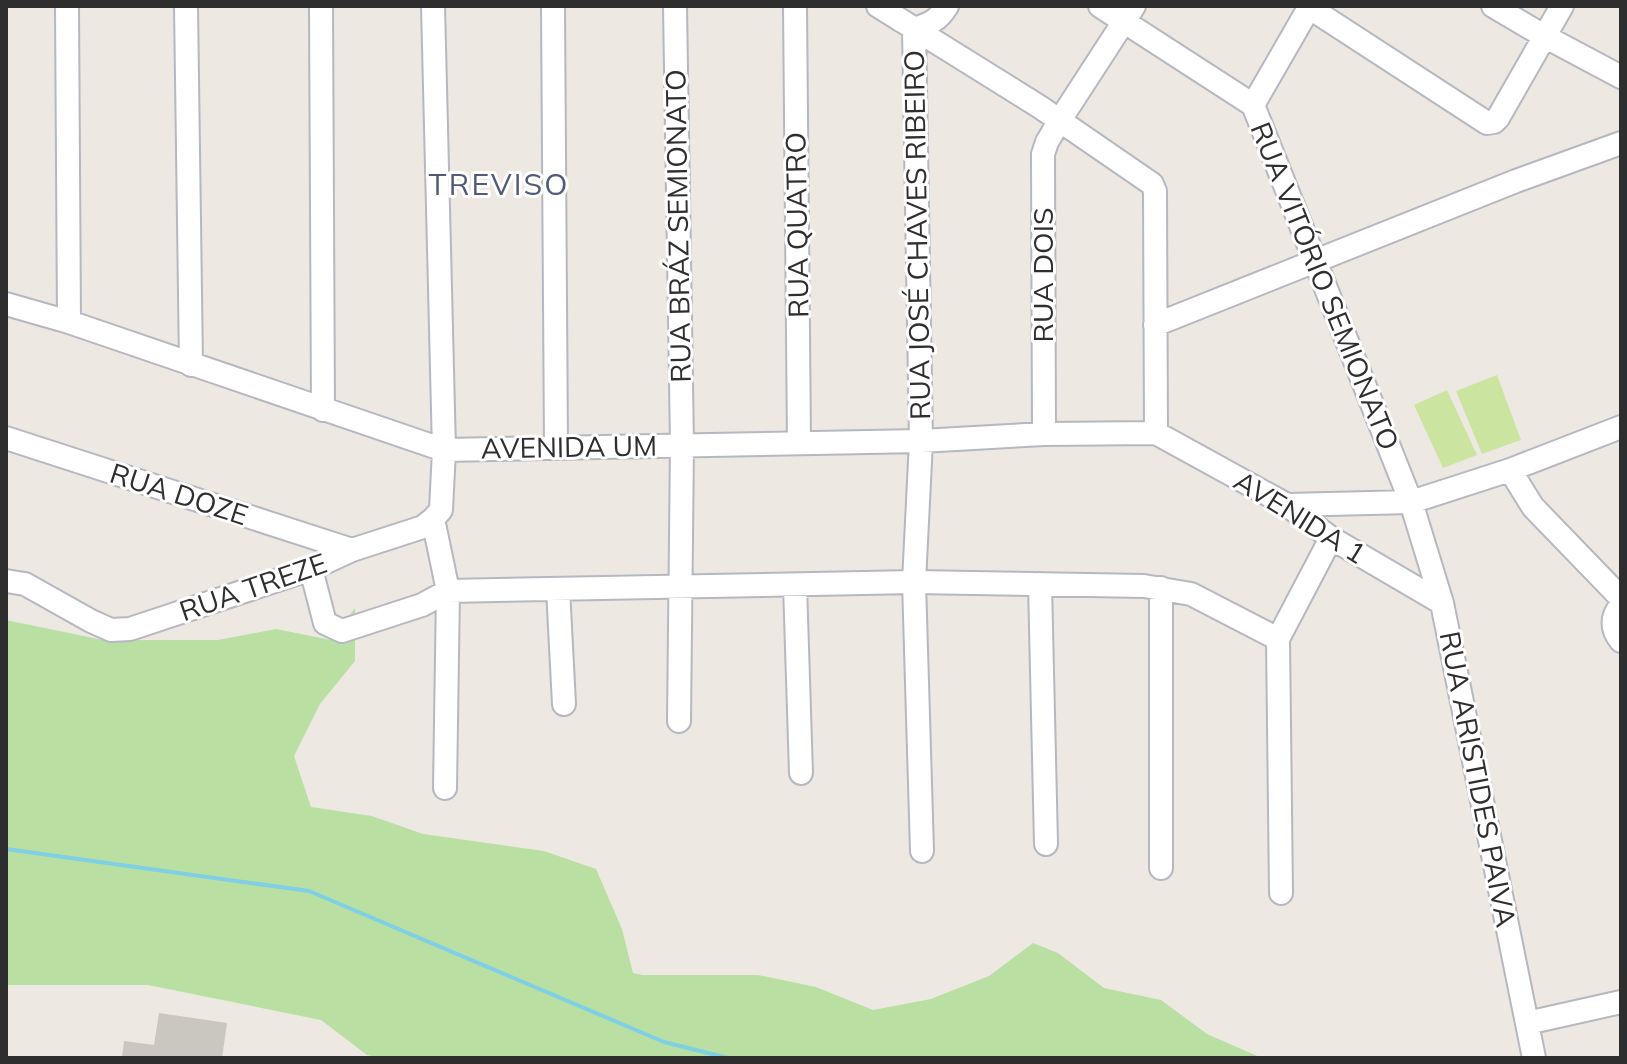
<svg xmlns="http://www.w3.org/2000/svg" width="1627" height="1064" viewBox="0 0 1627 1064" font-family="Mulish,sans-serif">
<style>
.green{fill:#badfa3}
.pitch{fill:#cbe5a0}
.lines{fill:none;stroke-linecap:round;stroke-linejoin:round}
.stream{stroke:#7fcfe5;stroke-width:4}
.building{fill:#cac6c0}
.minor-casing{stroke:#b5b8c0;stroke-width:26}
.minor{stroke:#fff;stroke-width:22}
.labels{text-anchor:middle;stroke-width:6;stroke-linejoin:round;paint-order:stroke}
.street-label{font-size:28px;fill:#2e2e2e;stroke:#fff}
.neighbourhood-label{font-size:30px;letter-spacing:2px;fill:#515a7b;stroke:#fff}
</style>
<rect width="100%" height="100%" fill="#eee8e2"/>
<!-- green -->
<path class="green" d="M355 608V661L320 704 294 756 311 807 372 816 423 834 544 851 596 869 622 929 633 973 643 975H758L816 987 873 1010 931 999 989 976 1033 943 1058 953 1104 988 1161 1000 1207 1034 1262 1058H382L367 1055 321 1020 148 985H6V620L103 640H218L276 629 331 640Z"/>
<!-- pitch -->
<path class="pitch" d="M1497 375 1521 440 1482 454 1456 391Z
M1447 390 1477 455 1443 468 1414 405Z"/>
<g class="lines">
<!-- stream -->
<path class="stream" d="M6 849 309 891 664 1042 728 1058"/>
</g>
<!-- building -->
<path class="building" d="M159 1013 227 1023 222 1058H122L124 1041 154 1045Z"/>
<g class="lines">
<!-- minor casing -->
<g class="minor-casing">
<path id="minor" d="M67 6 69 322
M186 6 191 365
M321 6 323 410
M553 6 556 447
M675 6 682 445 679 721
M795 6 799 443
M878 6 1040 107 1152 184 1155 191 1156 433
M1100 6 1253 105 1411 502 1442 603 1534 1058
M1307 6 1487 123 1494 122 1498 118 1562 6
M1493 6 1544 36 1621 77
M1253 105 1310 6
M6 304 69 322 444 450 921 441 1044 434 1156 433 1287 505 1331 538 1442 603
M1155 325 1516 181 1621 143
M1044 434 1043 154 1047 142 1060 120 1134 6
M6 438 352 550
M1510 470 1533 507 1621 598
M1287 505 1411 502 1510 470 1621 427
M433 519 448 591 445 788
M311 569 325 623 342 631 422 605 448 591 914 582 1144 586 1191 594 1278 639
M6 581 25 584 91 621 111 630 130 629 311 569 352 550 423 527 433 519 441 510 444 450 433 6
M1040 584 1046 844
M795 585 801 773
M558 589 564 704
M1621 605C1611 617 1611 629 1621 641
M922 851 914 582 921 441 914 29C929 24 938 21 947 6
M1161 868V588
M1281 893 1278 639 1331 538
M1527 1023 1621 1002"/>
</g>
<!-- minor -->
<use href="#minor" class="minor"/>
</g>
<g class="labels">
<!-- street labels -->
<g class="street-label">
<text transform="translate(797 225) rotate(-91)" y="10">RUA QUATRO</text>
<text transform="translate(678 226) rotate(-91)" y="10">RUA BRÁZ SEMIONATO</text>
<text transform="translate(917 235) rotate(-91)" y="10">RUA JOSÉ CHAVES RIBEIRO</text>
<text transform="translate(1043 275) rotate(-90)" y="10">RUA DOIS</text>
<text transform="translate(1325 286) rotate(68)" y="10">RUA VITÓRIO SEMIONATO</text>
<text transform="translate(569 447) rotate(-1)" y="10">AVENIDA UM</text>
<text transform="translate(179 494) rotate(18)" y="10">RUA DOZE</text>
<text transform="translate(1300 517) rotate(32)" y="10">AVENIDA 1</text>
<text transform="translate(253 587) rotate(-19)" y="10">RUA TREZE</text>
<text transform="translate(1478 779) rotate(79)" y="10">RUA ARISTIDES PAIVA</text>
</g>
<!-- neighbourhood labels -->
<g class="neighbourhood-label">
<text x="499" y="195">TREVISO</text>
</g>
</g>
<!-- border -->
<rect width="1627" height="1064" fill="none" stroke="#2e2e2e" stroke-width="16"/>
</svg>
